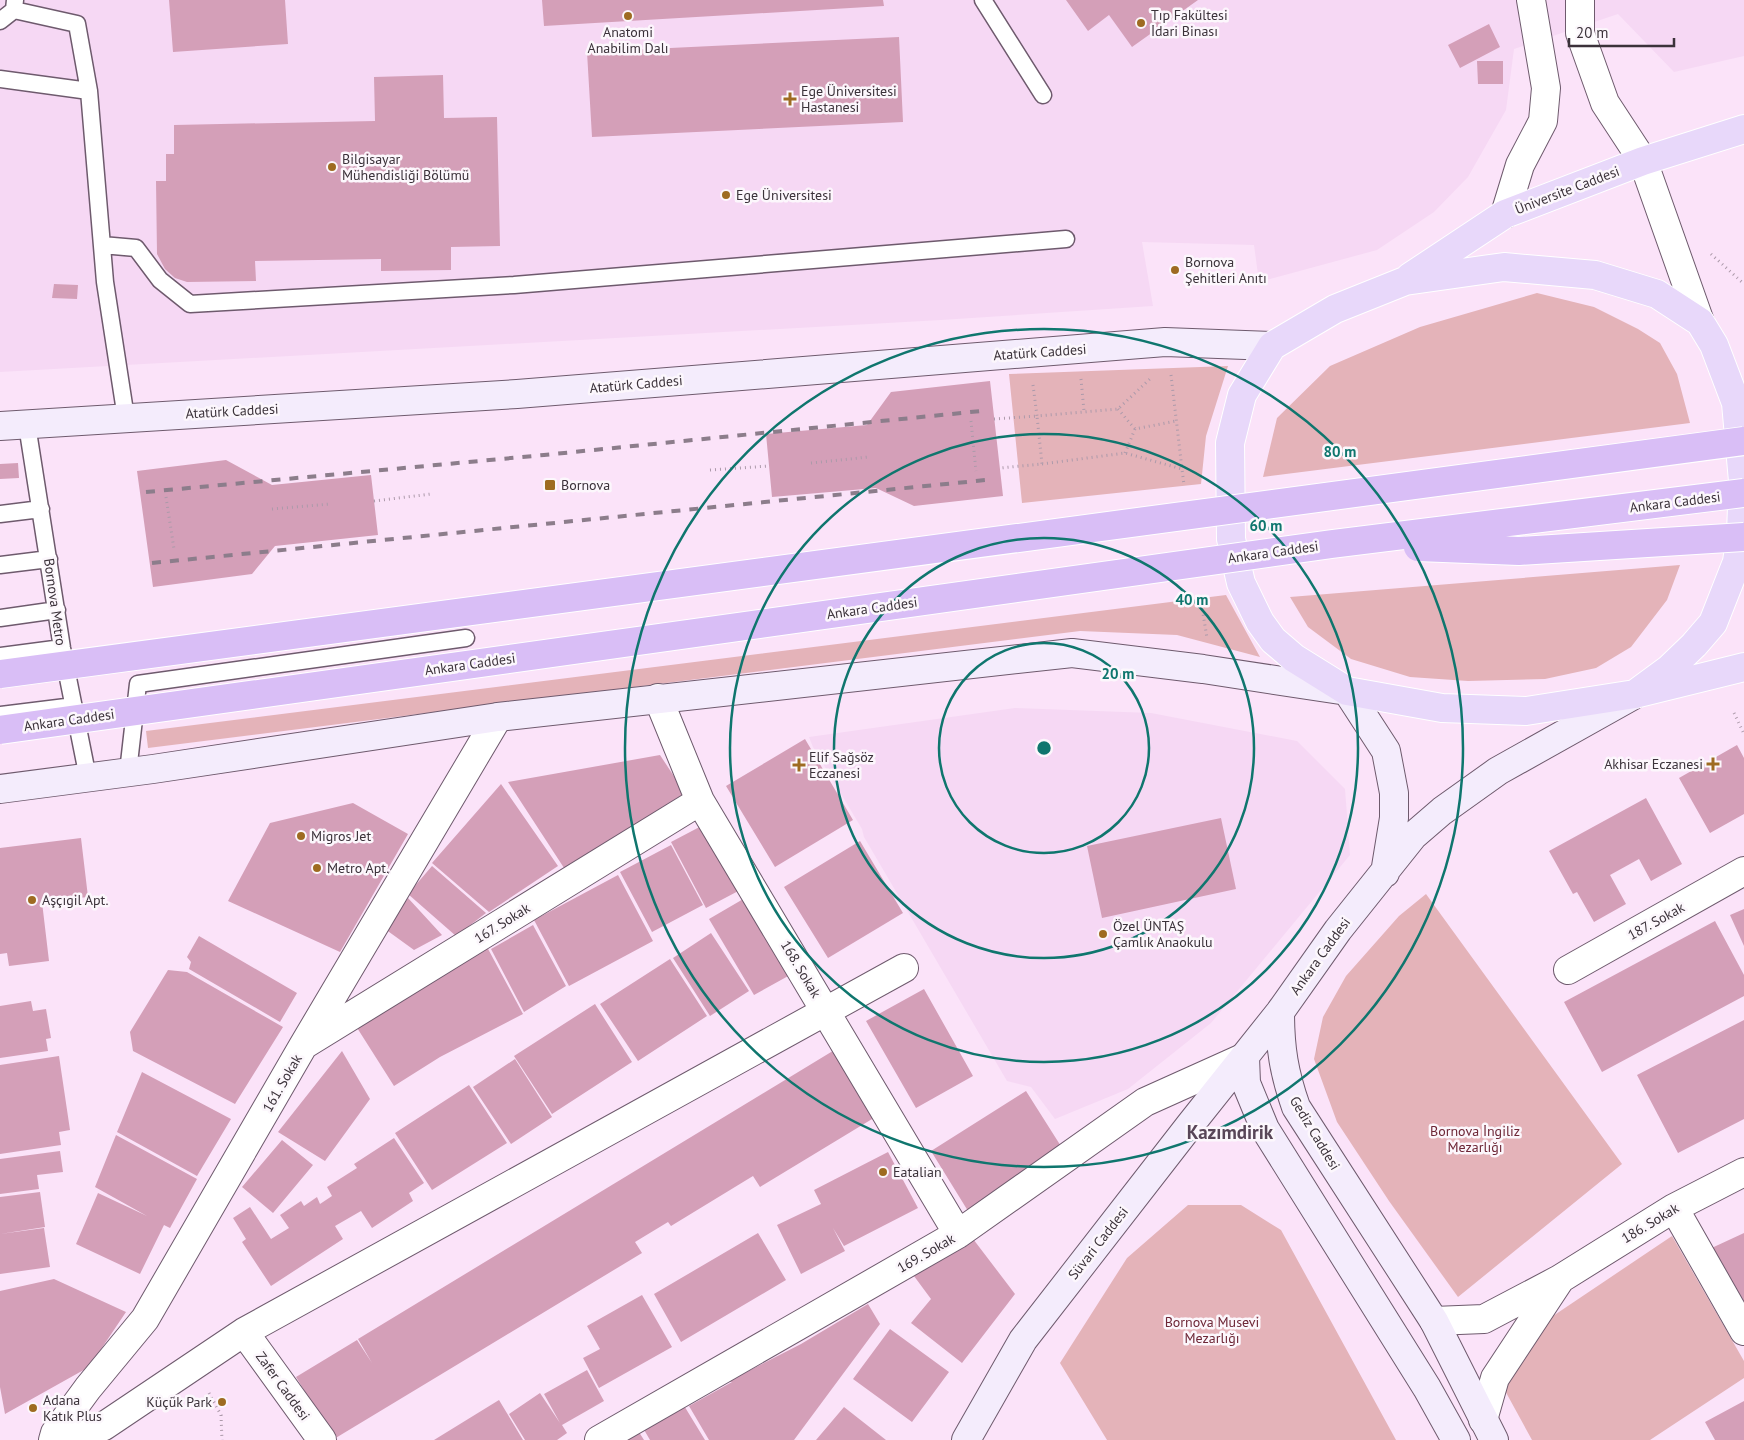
<svg xmlns="http://www.w3.org/2000/svg" width="1744" height="1440" viewBox="0 0 1744 1440" font-family="'PT Sans',sans-serif">
<style>
.built{fill:#f6d8f4}
.green{fill:#e4b3b9}
.building{fill:#d49fb8}
.lines{fill:none;stroke-linecap:round;stroke-linejoin:round}
.lane-casing{stroke:#6e5a6d;stroke-width:19}
.street-casing{stroke:#6e5a6d;stroke-width:30}
.secondary-casing{stroke:#6e5a6d;stroke-width:30}
.primary-casing{stroke:#fff;stroke-width:30}
.path{stroke:#ac9aaa;stroke-width:3;stroke-dasharray:1 4;stroke-linecap:butt}
.lane{stroke:#fff;stroke-width:16}
.street{stroke:#fff;stroke-width:28}
.secondary{stroke:#f4ecfc;stroke-width:28}
.primary{stroke:#e8d8fa;stroke-width:28}
.rail{stroke:#8c7d8b;stroke-width:4;stroke-dasharray:9 9;stroke-linecap:butt}
.highway-bridge-casing{stroke:#fff;stroke-width:30;stroke-linecap:butt}
.highway-bridge{stroke:#d9bef6;stroke-width:28}
.ring{fill:none;stroke:#0f766e;stroke-width:2.5}
.poi-dot{fill:#9e6b21;stroke:#fcf7fc;stroke-width:2}
.labels{text-anchor:middle;stroke-width:5;stroke-linejoin:round;paint-order:stroke}
.poi-label{font-size:14px;fill:#3b323a;stroke:#fcf7fc;text-anchor:start}
.street-label{font-size:14px;fill:#3b323a;stroke:#fcf7fc}
.park-label{font-size:14px;fill:#6e2737;stroke:#fcf7fc}
.district-label{font-size:19px;font-weight:bold;fill:#594658;stroke:#fcf7fc}
.centre{fill:#0f766e;stroke:#fcf7fc;stroke-width:2.5}
.ring-label{font-size:15px;text-anchor:middle;font-weight:bold;fill:#0f766e;stroke:#fcf7fc;stroke-width:5;stroke-linejoin:round;paint-order:stroke}
</style>
<rect width="100%" height="100%" fill="#fbe3f9"/>
<!-- built -->
<path class="built" d="M0 0H1744V56L1674 72 1618 14 1514 49 1506 110 1468 177 1434 212 1377 250 1259 282 1254 245 1142 242 1153 306 941 320 0 372Z
M1015 708 1151 713 1297 741 1345 789 1350 855 1211 1023 1128 1089 1055 1119 1031 1087 1007 1081 864 837 862 829 813 747 809 737Z"/>
<!-- green -->
<path class="green" d="M1537 293 1594 307 1638 329 1660 343 1677 374 1690 423 1263 477 1277 418 1330 366 1420 327Z
M1228 366 1206 436 1201 484 1022 503 1009 374Z
M1680 565 1667 600 1631 647 1596 668 1545 679 1468 681 1410 677 1351 659 1308 627 1290 597Z
M1226 595 1260 657 1177 635 1080 631 148 748 146 731Z
M1426 894 1622 1164 1458 1297 1389 1201 1337 1122 1314 1059 1323 1017 1346 976 1399 916Z
M1188 1205H1241L1281 1230 1396 1440H1107L1060 1363 1127 1258Z
M1672 1236 1744 1361V1378L1650 1440H1532L1503 1387 1553 1316Z"/>
<!-- building -->
<path class="building" d="M169 0H285L288 44 173 52Z
M542 0H883L884 6 544 26Z
M1066 0H1198L1132 47 1109 15 1088 31Z
M1489 24 1500 47 1460 68 1448 45Z
M899 37 903 122 592 137 587 52Z
M1477 61H1503V84H1478Z
M443 75 444 118 497 117 500 246 451 247V270L381 271V259L255 261 256 281 187 282 175 278 165 269 157 254 156 181H166V154H174V125L375 121 374 77Z
M54 284 78 285 77 299 52 298Z
M990 381 1003 496 914 506 876 488 772 497 766 434 867 425 891 392Z
M226 460 272 485 371 475 378 535 275 546 252 574 153 587 137 471Z
M18 463 19 478 0 479V464Z
M805 739 853 820 775 867 726 786Z
M1737 745 1744 758V814L1710 833 1679 778Z
M660 755 685 793 566 871 508 782Z
M501 784 558 866 489 912 432 863Z
M1646 798 1682 864 1651 881 1639 859 1610 875 1626 904 1594 922 1577 892 1573 894 1549 851Z
M353 803 408 834 340 952 228 901 270 823Z
M1221 818 1236 889 1102 918 1087 846Z
M709 822 744 888 706 908 671 842Z
M81 838 88 897 42 902 49 961 9 966 7 953 0 954V848Z
M860 841 903 913 828 958 784 887Z
M671 845 703 905 652 932 620 872Z
M432 866 486 913 456 936 408 894Z
M618 875 653 941 569 986 534 920Z
M408 898 442 935 414 950 385 929Z
M745 898 790 975 754 995 709 919Z
M1744 909V946L1730 915Z
M1715 921 1744 975V996L1602 1072 1564 1002Z
M533 925 566 986 524 1012 491 949Z
M711 933 749 991 710 1016 673 958Z
M199 936 297 993 280 1022 189 969 191 962 187 957Z
M487 947 523 1014 440 1057 394 1086 354 1023Z
M670 959 707 1016 638 1061 600 1004Z
M168 970 187 972 283 1027 235 1104 133 1051 130 1032Z
M924 989 973 1076 916 1108 866 1021Z
M31 1001 33 1011 46 1009 51 1038 46 1039 48 1051 0 1058V1006Z
M595 1004 632 1062 552 1114 514 1056Z
M1744 1020V1119L1678 1153 1637 1075Z
M841 1046 882 1113 760 1187 753 1176 671 1226 668 1222 635 1242 642 1253 334 1439 296 1377 357 1340 372 1363 358 1339Z
M342 1051 370 1099 325 1161 278 1132Z
M59 1056 70 1130 59 1132 61 1145 0 1154V1065Z
M515 1059 552 1117 511 1144 473 1087Z
M142 1072 231 1119 197 1176 117 1132Z
M469 1085 507 1143 432 1190 395 1133Z
M1026 1091 1064 1151 968 1211 931 1151Z
M116 1135 197 1179 170 1228 164 1225 140 1274 76 1244 98 1193 147 1216 95 1187Z
M394 1138 424 1183 409 1193 413 1201 372 1228 361 1211 335 1226 343 1239 271 1286 242 1242 246 1239 233 1218 250 1207 271 1239 289 1228 280 1215 301 1201 304 1206 317 1197 320 1204 332 1196 327 1187 357 1168 354 1164Z
M282 1140 313 1165 273 1213 242 1187Z
M60 1151 63 1172 37 1175 39 1189 0 1194V1159Z
M888 1152 918 1208 844 1246 833 1228 845 1251 801 1274 777 1225 821 1204 814 1190Z
M40 1192 45 1227 0 1234V1197Z
M44 1228 50 1267 0 1274V1234Z
M967 1231 1015 1294 962 1363 911 1323 931 1299 911 1272Z
M758 1233 786 1280 681 1342 654 1294Z
M1744 1233V1311L1703 1252Z
M54 1279 126 1312 89 1367 5 1414 0 1387V1291Z
M642 1295 672 1347 599 1388 583 1358 600 1349 587 1326Z
M868 1304 880 1324 794 1440H709L689 1406 732 1382H727L801 1344Z
M890 1329 949 1372 912 1422 853 1379Z
M587 1370 604 1401 562 1425 567 1433 557 1440H525L509 1414 540 1393 560 1423 544 1394Z
M499 1400 523 1440H434Z
M1744 1401V1440H1715L1705 1422Z
M683 1404 705 1440H650L643 1428Z
M844 1407 886 1440H816Z
M637 1429 644 1440H620Z"/>
<g class="lines">
<!-- lane casing -->
<g class="lane-casing">
<path id="lane" d="M983 0 1043 95
M14 10 77 24 89 91 105 282 126 418
M0 21 14 10 15 0
M0 79 89 91
M102 245 136 248 160 280 190 304 514 285 1066 239
M27 425 62 648 88 778
M0 514 41 509
M0 565 49 559
M0 618 57 610
M0 656 62 648
M0 715 74 706
M128 772 138 684 466 638"/>
</g>
<!-- street casing -->
<g class="street-casing">
<path id="street" d="M1580 0V33L1605 103 1643 161 1700 322
M1505 214 1520 165 1543 121 1546 88 1531 0
M658 698 700 801 958 1234
M1568 970 1744 871
M307 1043 700 801
M1674 1208 1744 1331
M1434 1321 1484 1319 1560 1279 1674 1208 1744 1172
M244 1332 322 1440
M1483 1420 1495 1378 1559 1281
M53 1440 55 1433 88 1388 145 1319 303 1046 498 717
M73 1440 104 1426 244 1332 904 968
M599 1440 958 1234 1145 1102 1245 1057"/>
</g>
<!-- secondary casing -->
<g class="secondary-casing">
<path id="secondary" d="M0 426 517 394 1165 342 1272 346
M0 789 153 769 498 717 1072 653 1203 669 1347 691 1386 751 1394 793V818L1385 873
M1280 1012C1280 1048 1284 1073 1296 1107L1434 1321 1494 1440
M1245 1057 1246 1083 1265 1129 1427 1388 1456 1440
M966 1440 1023 1340 1190 1125 1280 1012 1338 930 1413 836 1442 811 1498 771 1632 696"/>
</g>
<!-- primary casing -->
<g class="primary-casing">
<path id="primary" d="M1410 277 1505 214 1643 161 1744 129
M1635 694 1669 669 1694 645 1713 623 1737 562 1741 533 1743 481 1736 403 1714 345 1700 322 1657 294 1595 275 1504 267 1405 281 1335 309 1272 346 1242 395 1230 443 1231 539 1241 583 1260 622 1273 640 1294 658 1347 691 1442 708 1526 711 1635 694 1744 667"/>
</g>
<!-- path -->
<path class="path" d="M1711 254 1744 284
M1171 375 1182 469
M1081 379 1084 411
M1033 385 1037 416 1118 409 1152 377
M1118 409 1135 429
M994 419 1037 416 1042 464 1000 468
M971 421 976 471
M1125 453 1135 429 1176 421
M811 463 869 457
M1042 464 1125 453 1182 469 1184 485
M710 470 769 466
M166 497 174 549
M374 501 431 494
M272 509 330 504
M1200 595 1207 638
M1734 713 1744 734
M209 1393 221 1415 222 1440"/>
<!-- lane -->
<use href="#lane" class="lane"/>
<!-- street -->
<use href="#street" class="street"/>
<!-- secondary -->
<use href="#secondary" class="secondary"/>
<!-- primary -->
<use href="#primary" class="primary"/>
<!-- rail -->
<path class="rail" d="M146 492 544 455 981 411
M152 563 986 480"/>
<!-- highway-bridge casing -->
<g class="highway-bridge-casing">
<path id="highway-bridge" d="M1418 547 1519 551 1744 537
M0 674 1744 441
M0 730 1332 544 1744 493"/>
</g>
<!-- highway-bridge -->
<use href="#highway-bridge" class="highway-bridge"/>
</g>
<!-- distance rings -->
<g class="ring">
<circle cx="1044" cy="748" r="105"/>
<circle cx="1044" cy="748" r="210"/>
<circle cx="1044" cy="748" r="314"/>
<circle cx="1044" cy="748" r="419"/>
</g>
<!-- markers -->
<g class="poi-dot">
<circle cx="628" cy="16" r="5"/>
<circle cx="1141" cy="23" r="5"/>
<path d="M787.5 91.5h5v5h5v5h-5v5h-5v-5h-5v-5h5z"/>
<circle cx="332" cy="167" r="5"/>
<circle cx="726" cy="195" r="5"/>
<circle cx="1175" cy="270" r="5"/>
<rect x="544" y="479" width="12" height="12" rx="2.5"/>
<path d="M1710.5 756.5h5v5h5v5h-5v5h-5v-5h-5v-5h5z"/>
<path d="M796.5 757.5h5v5h5v5h-5v5h-5v-5h-5v-5h5z"/>
<circle cx="301" cy="836" r="5"/>
<circle cx="317" cy="868" r="5"/>
<circle cx="32" cy="900" r="5"/>
<circle cx="1103" cy="934" r="5"/>
<circle cx="883" cy="1172" r="5"/>
<circle cx="222" cy="1402" r="5"/>
<circle cx="33" cy="1408" r="5"/>
</g>
<g class="labels">
<!-- poi labels -->
<g class="poi-label">
<text x="1151" y="20">Tıp Fakültesi<tspan x="1151" dy="16">İdari Binası</tspan></text>
<text x="628" y="37" text-anchor="middle">Anatomi<tspan x="628" dy="16">Anabilim Dalı</tspan></text>
<text x="801" y="96">Ege Üniversitesi<tspan x="801" dy="16">Hastanesi</tspan></text>
<text x="342" y="164">Bilgisayar<tspan x="342" dy="16">Mühendisliği Bölümü</tspan></text>
<text x="736" y="200">Ege Üniversitesi</text>
<text x="1185" y="267">Bornova<tspan x="1185" dy="16">Şehitleri Anıtı</tspan></text>
<text x="561" y="490">Bornova</text>
<text x="809" y="762">Elif Sağsöz<tspan x="809" dy="16">Eczanesi</tspan></text>
<text x="1703" y="769" text-anchor="end">Akhisar Eczanesi</text>
<text x="311" y="841">Migros Jet</text>
<text x="327" y="873">Metro Apt.</text>
<text x="42" y="905">Aşçıgil Apt.</text>
<text x="1113" y="931">Özel ÜNTAŞ<tspan x="1113" dy="16">Çamlık Anaokulu</tspan></text>
<text x="893" y="1177">Eatalian</text>
<text x="43" y="1405">Adana<tspan x="43" dy="16">Katık Plus</tspan></text>
<text x="212" y="1407" text-anchor="end">Küçük Park</text>
</g>
<!-- street labels -->
<g class="street-label">
<text transform="translate(1567 190) rotate(-21)" y="5">Üniversite Caddesi</text>
<text transform="translate(1040 352) rotate(-4)" y="5">Atatürk Caddesi</text>
<text transform="translate(636 384) rotate(-5)" y="5">Atatürk Caddesi</text>
<text transform="translate(232 411) rotate(-3)" y="5">Atatürk Caddesi</text>
<text transform="translate(1675 502) rotate(-7)" y="5">Ankara Caddesi</text>
<text transform="translate(1273 552) rotate(-8)" y="5">Ankara Caddesi</text>
<text transform="translate(55 602) rotate(82)" y="5">Bornova Metro</text>
<text transform="translate(872 608) rotate(-8)" y="5">Ankara Caddesi</text>
<text transform="translate(470 664) rotate(-8)" y="5">Ankara Caddesi</text>
<text transform="translate(69 720) rotate(-8)" y="5">Ankara Caddesi</text>
<text transform="translate(1656 921) rotate(-29)" y="5">187. Sokak</text>
<text transform="translate(502 923) rotate(-32)" y="5">167. Sokak</text>
<text transform="translate(1320 956) rotate(-54)" y="5">Ankara Caddesi</text>
<text transform="translate(801 969) rotate(59)" y="5">168. Sokak</text>
<text transform="translate(282 1083) rotate(-60)" y="5">161. Sokak</text>
<text transform="translate(1315 1133) rotate(59)" y="5">Gediz Caddesi</text>
<text transform="translate(1650 1223) rotate(-31)" y="5">186. Sokak</text>
<text transform="translate(1098 1243) rotate(-52)" y="5">Süvari Caddesi</text>
<text transform="translate(926 1253) rotate(-30)" y="5">169. Sokak</text>
<text transform="translate(283 1386) rotate(54)" y="5">Zafer Caddesi</text>
</g>
<!-- park labels -->
<g class="park-label">
<text x="1475" y="1136">Bornova İngiliz<tspan x="1475" dy="16">Mezarlığı</tspan></text>
<text x="1212" y="1327">Bornova Musevi<tspan x="1212" dy="16">Mezarlığı</tspan></text>
</g>
<!-- district labels -->
<g class="district-label">
<text x="1230" y="1139">Kazımdirik</text>
</g>
</g>
<circle cx="1044" cy="748" r="8" class="centre"/>
<g class="ring-label">
<text x="1340" y="457">80 m</text>
<text x="1266" y="531">60 m</text>
<text x="1192" y="605">40 m</text>
<text x="1118" y="679">20 m</text>
</g>
<!-- scale -->
<path d="M1569 38v8h105v-8" fill="none" stroke="#3b323a" stroke-width="2.5"/>
<text x="1576" y="38" font-size="15" fill="#3b323a" stroke="#fcf7fc" stroke-width="4" paint-order="stroke">20 m</text>
</svg>
